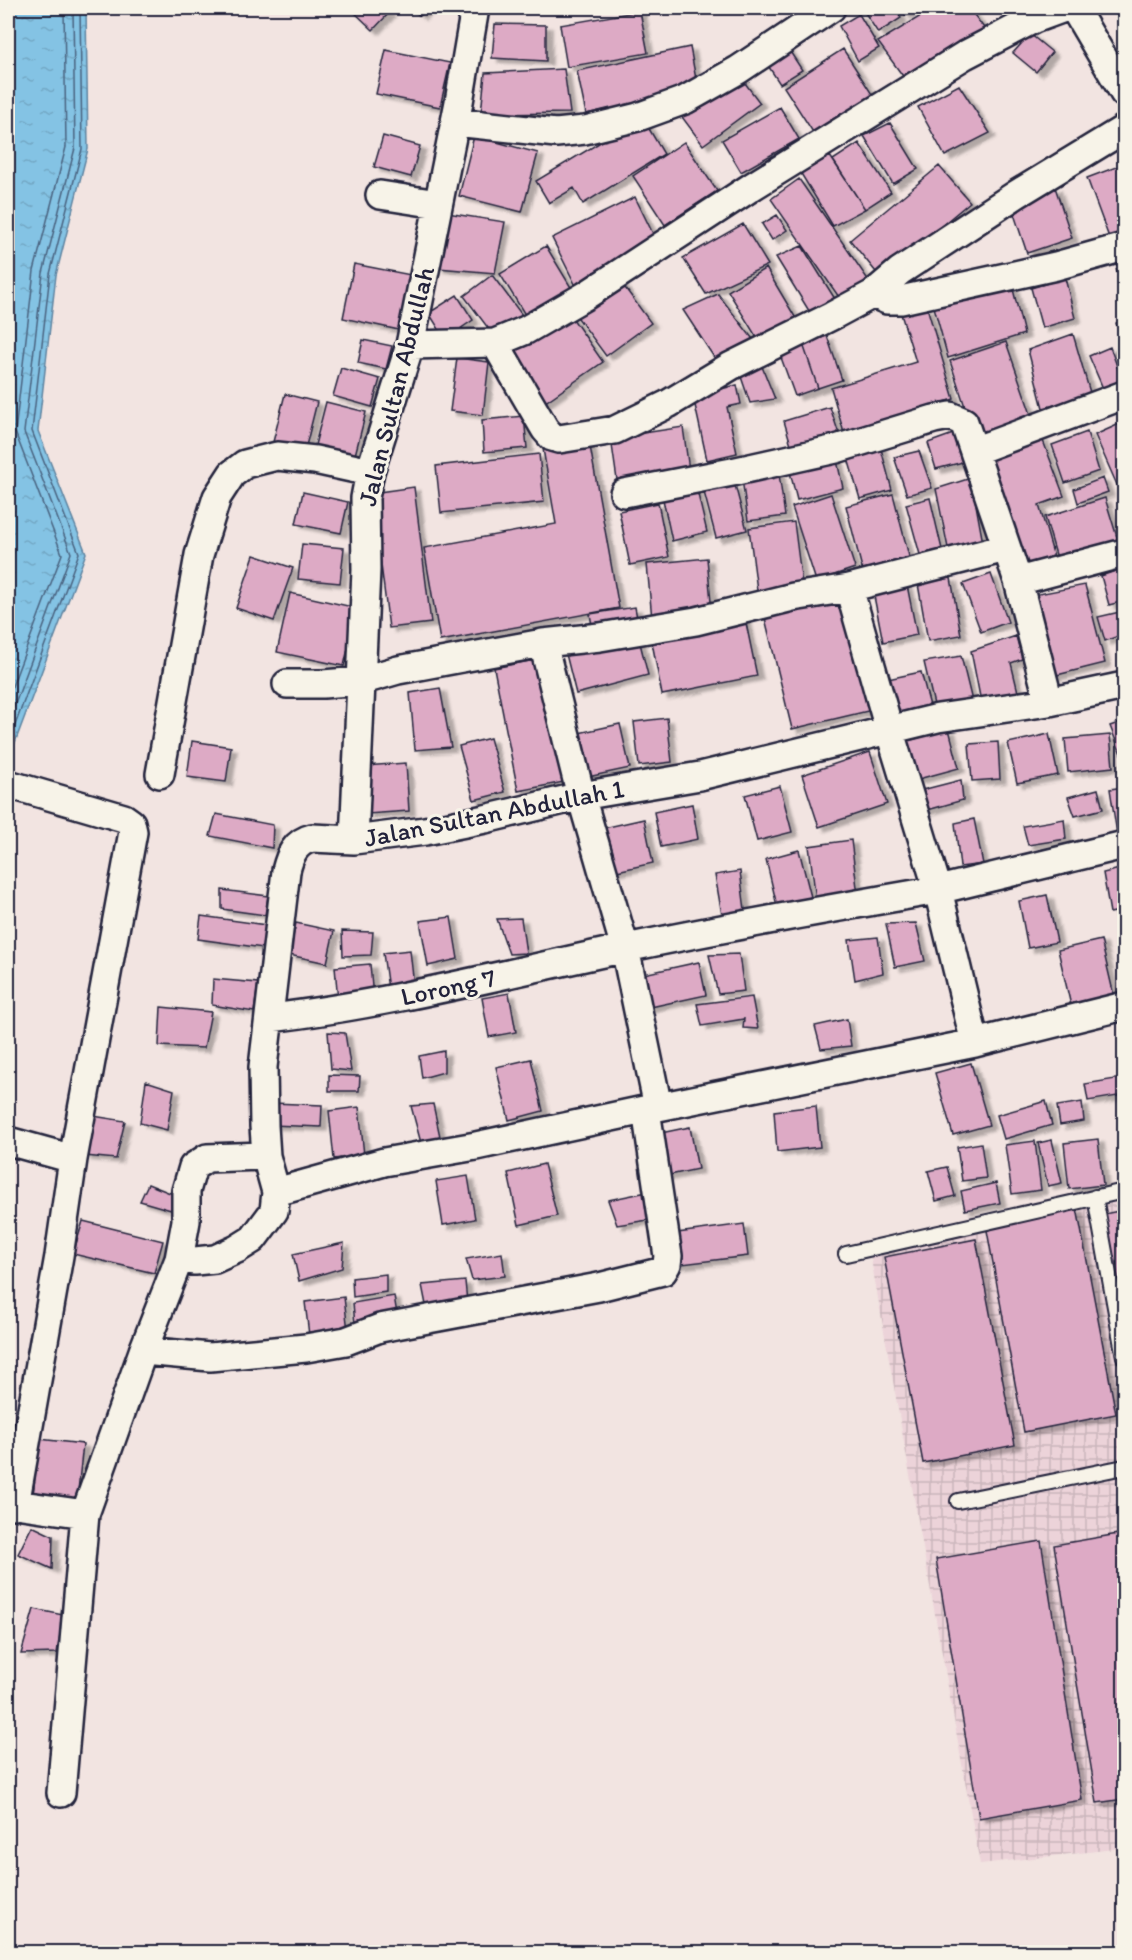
<svg xmlns="http://www.w3.org/2000/svg" width="1132" height="1960" viewBox="0 0 1132 1960" font-family="Itim,sans-serif">
<style>
.industrial{fill:url(#industrial-grid)}
.water{fill:url(#water-ripples);stroke:#5d83a0;stroke-width:1.5}
.lines{fill:none;stroke-linecap:round;stroke-linejoin:round}
.shore{stroke:#49627f;stroke-width:1.5}
.building{fill:#ddaac5;stroke:#22223b;stroke-width:1.5;filter:url(#shadow)}
.service-casing{stroke:#22223b;stroke-width:18}
.minor-casing{stroke:#22223b;stroke-width:32}
.service{stroke:#f7f3e8;stroke-width:14}
.minor{stroke:#f7f3e8;stroke-width:27}
.labels{text-anchor:middle;stroke-width:6;stroke-linejoin:round;paint-order:stroke}
.street-label{font-size:26px;fill:#22223b;stroke:#f7f3e8}
</style>
<defs>
<pattern id="industrial-grid" width="8" height="8" patternUnits="userSpaceOnUse" patternTransform="scale(1.5)"><rect width="8" height="8" fill="#ecd3d9"/><path d="M0 4h8M4 0v8" fill="none" stroke="#cab5bb"/></pattern>
<pattern id="water-ripples" width="26" height="14" patternUnits="userSpaceOnUse" patternTransform="scale(1.5)"><rect width="26" height="14" fill="#84c3e4"/><path d="M2 4q2-2 4 0t4 0M15 11q2-2 4 0t4 0" fill="none" stroke="#72a7c4"/></pattern>
<filter id="shadow"><feDropShadow dx="6" dy="4" stdDeviation="1.5" flood-color="#0004"/></filter>
</defs>
<rect width="100%" height="100%" fill="#f2e4e1"/>
<filter id="ink" filterUnits="userSpaceOnUse"><feTurbulence type="fractalNoise" baseFrequency=".0167" numOctaves="2"/><feDisplacementMap in="SourceGraphic" scale="12" xChannelSelector="R" yChannelSelector="G"/><feConvolveMatrix kernelMatrix="1 2 1 2 8 2 1 2 1" color-interpolation-filters="sRGB"/></filter>
<g filter="url(#ink)">
<!-- industrial -->
<path class="industrial" d="M1124 1188V1848L980 1864 869 1248Z"/>
<!-- water -->
<path class="water" d="M8 8H86L88 149 56 275 38 431 86 553 8 761Z"/>
<g class="lines">
<!-- shore -->
<path class="shore" d="M8 697 62 554 15 432 34 271 66 147 64 8
M8 723 71 553 24 432 43 273 75 148 73 8
M8 744 79 553 32 431 50 274 82 149 80 8"/>
</g>
<!-- building -->
<path class="building" d="M350 8H383L389 13 373 30Z
M411 8H428L420 16Z
M862 8H895L901 18 878 33Z
M900 8H918L905 15Z
M934 8H969L990 36 908 83 878 42Z
M640 11 648 53 567 67 560 25Z
M859 14 879 48 858 61 839 26Z
M495 24 546 25V61L492 58Z
M1030 34 1052 52 1036 72 1013 53Z
M690 47 698 90 586 114 577 71Z
M787 47 802 70 780 84 765 61Z
M843 49 877 102 818 140 784 87Z
M386 50 450 63 440 107 376 94Z
M564 69 570 113 481 114 485 73Z
M739 75 760 103 703 145 682 117Z
M959 85 990 133 945 156 918 107Z
M780 107 799 139 741 172 722 140Z
M642 117 664 154 583 204 574 188 549 203 536 181Z
M890 123 918 169 893 184 864 136Z
M383 136 420 146 411 177 374 167Z
M474 136 538 153 522 212 459 196Z
M684 142 717 191 665 225 633 176Z
M859 143 891 192 865 209 833 160Z
M830 156 865 209 833 226 800 172Z
M1124 164V237L1111 243 1087 178Z
M939 166 970 202 880 277 850 240Z
M799 179 871 284 841 300 771 199Z
M1055 187 1072 238 1027 253 1010 202Z
M635 197 658 244 576 286 552 238Z
M447 213 505 222 495 273 438 268Z
M777 215 787 230 772 240 762 224Z
M743 224 768 265 706 294 683 258Z
M546 246 572 289 527 318 500 274Z
M802 246 840 307 814 319 776 257Z
M354 264 411 275 399 330 343 318Z
M1124 265V288L1116 269Z
M766 268 801 327 762 346 728 291Z
M492 275 522 315 494 336 464 296Z
M1065 278 1075 318 1042 328 1031 288Z
M620 281 651 323 606 356 575 314Z
M1012 285 1024 334 948 358 934 307Z
M718 294 756 343 719 365 683 310Z
M457 295 473 320 445 339 429 313Z
M927 307 954 399 844 433 831 388 916 362 901 314Z
M566 309 603 362 541 405 504 353Z
M1124 319V345L1116 323Z
M1073 334 1091 396 1043 408 1028 350Z
M827 336 842 380 818 388 803 344Z
M363 340 392 346 386 369 358 363Z
M1006 342 1033 420 976 440 950 361Z
M803 344 818 388 795 396 779 352Z
M1110 347 1124 385 1105 393 1089 356Z
M457 358 489 362 483 415 450 411Z
M761 364 775 399 750 403 738 368Z
M341 368 380 379 372 407 333 396Z
M737 385 741 404 727 407 737 453 707 460 693 396Z
M285 394 317 402 305 450 273 442Z
M326 402 366 412 354 459 314 449Z
M830 407 839 434 792 448 784 421Z
M524 416 527 448 484 452 482 420Z
M1124 422V492L1121 494 1095 435Z
M683 427 689 470 617 480 611 438Z
M1087 432 1099 471 1065 483 1052 445Z
M953 434 963 462 936 469 928 443Z
M588 435 619 608 440 641 424 548 556 524 542 443Z
M1042 438 1064 496 1039 505 1056 564 1022 574 989 461Z
M880 445 892 490 860 499 847 455Z
M919 451 932 488 907 495 894 457Z
M539 454 544 502 441 513 436 466Z
M836 456 843 488 797 500 789 468Z
M778 467 785 516 748 521 741 472Z
M971 478 983 543 949 553 936 489Z
M1103 478 1108 492 1078 503 1074 489Z
M735 485 747 530 716 538 704 492Z
M696 486 707 532 672 541 662 495Z
M414 487 431 623 389 628 372 493Z
M303 492 348 502 341 533 296 524Z
M831 494 855 568 816 581 792 507Z
M893 494 912 568 865 580 846 506Z
M930 498 944 558 922 562 906 504Z
M1105 498 1120 547 1059 565 1045 517Z
M658 503 669 557 630 565 619 511Z
M794 522 803 592 758 598 749 528Z
M302 544 344 548 340 583 298 579Z
M254 555 293 568 274 621 236 608Z
M707 558 712 613 652 619 647 564Z
M1124 568V601L1109 605 1101 576Z
M991 574 1008 622 981 632 963 584Z
M951 578 961 635 928 641 918 584Z
M907 585 917 635 883 642 873 591Z
M1085 585 1105 663 1049 677 1028 596Z
M290 593 357 608 344 666 277 652Z
M840 595 868 711 792 729 764 614Z
M635 607 639 629 594 637 590 614Z
M1124 611V644L1121 635 1105 641 1098 617Z
M745 618 757 676 662 695 651 637Z
M638 635 648 675 576 694 566 654Z
M1016 636 1022 659 1011 663 1018 692 981 702 971 651Z
M961 656 972 701 935 709 924 662Z
M540 659 564 782 518 791 494 668Z
M921 672 930 706 892 714 883 680Z
M440 688 451 747 415 750 410 693Z
M667 718 672 762 639 766 634 722Z
M1124 721V759H1123L1110 726Z
M620 724 630 768 583 778 574 734Z
M949 729 959 768 911 781 901 743Z
M1049 734 1058 775 1017 783 1008 743Z
M1110 735 1113 767 1068 772 1065 739Z
M490 738 505 792 474 800 459 746Z
M192 741 231 747 226 782 187 777Z
M998 742 1000 779 972 781 969 744Z
M870 752 887 804 819 827 802 775Z
M406 763 409 811 367 814 364 766Z
M961 780 963 800 917 813 910 793Z
M780 786 792 832 757 841 745 795Z
M1124 787V833L1117 834 1110 789Z
M1098 789 1103 809 1075 816 1068 797Z
M692 804 698 839 661 847 654 812Z
M216 814 273 825 272 848 210 836Z
M644 819 653 863 608 873 599 829Z
M974 819 983 864 960 867 955 823Z
M1064 819 1066 839 1028 845 1023 826Z
M851 840 858 895 816 900 809 846Z
M799 850 811 897 777 906 766 859Z
M1124 868V910L1110 913 1103 873Z
M740 871 745 910 722 915 715 875Z
M222 890 268 896 265 915 222 909Z
M1047 895 1057 942 1028 948 1019 901Z
M201 916 266 925 263 948 198 939Z
M451 917 458 959 428 966 420 921Z
M521 918 526 953 509 954 497 919Z
M296 923 334 931 327 963 289 955Z
M916 923 925 961 895 967 886 924Z
M342 931 373 932 371 955 343 956Z
M878 937 883 973 855 980 849 940Z
M1101 940 1115 1000 1072 1010 1058 950Z
M410 950 414 986 388 989 383 953Z
M1124 951V980L1119 952Z
M739 954 744 991 718 994 709 955Z
M699 962 706 995 646 1008 639 975Z
M370 964 373 998 338 1001 335 967Z
M213 979 258 983 254 1012 212 1005Z
M509 993 516 1032 489 1037 482 998Z
M752 997 758 1029 743 1028 744 1019 702 1026 697 1004Z
M161 1007 211 1012 204 1048 159 1046Z
M847 1019 851 1046 821 1049 815 1026Z
M328 1032 345 1033 351 1071 331 1069Z
M444 1051V1072L422 1078 419 1056Z
M531 1059 543 1111 509 1120 496 1067Z
M971 1063 989 1125 953 1135 935 1073Z
M329 1075 360 1076 359 1091H329Z
M1121 1078 1124 1095 1088 1101 1085 1084Z
M146 1081 174 1090 167 1130 140 1123Z
M1046 1101 1052 1125 1004 1139 997 1115Z
M1082 1102 1084 1121 1060 1125 1057 1106Z
M272 1103 322 1105 321 1127 271 1125Z
M433 1104 441 1141 421 1143 411 1106Z
M816 1106 820 1147 777 1152 774 1111Z
M359 1107 364 1155 334 1159 329 1111Z
M93 1116 125 1121 116 1159 85 1156Z
M690 1127 698 1169 665 1176 656 1134Z
M1098 1139 1103 1185 1069 1189 1064 1143Z
M1052 1140 1062 1183 1048 1186 1038 1143Z
M1035 1141 1041 1190 1012 1194 1005 1145Z
M981 1143 986 1178 962 1181 957 1147Z
M544 1164 557 1216 519 1225 508 1173Z
M947 1167 955 1196 936 1201 928 1171Z
M468 1176 475 1219 443 1225 436 1181Z
M996 1183 1000 1203 965 1210 961 1191Z
M148 1184 175 1195 171 1210 140 1201Z
M652 1191 654 1219 617 1225 608 1200Z
M1077 1208 1116 1414 1024 1432 986 1225Z
M1124 1210V1321L1104 1214Z
M83 1221 163 1241 154 1273 73 1254Z
M744 1224 748 1256 674 1265 670 1234Z
M976 1239 1015 1445 923 1463 884 1257Z
M344 1243 342 1268 299 1281 293 1254Z
M502 1253 505 1276 472 1280 466 1259Z
M386 1274V1292L353 1297 352 1278Z
M465 1281 467 1302 427 1310 422 1285Z
M394 1296 398 1320 355 1325 353 1303Z
M344 1297 348 1331 309 1335 305 1302Z
M39 1439 83 1444 77 1500 33 1496Z
M32 1526 53 1536 52 1569 18 1554Z
M1124 1533V1799L1097 1803 1054 1545Z
M1041 1541 1082 1800 979 1818 936 1559Z
M34 1609 63 1615 57 1653 21 1654Z"/>
<g class="lines">
<!-- service casing -->
<g class="service-casing">
<path id="service" d="M1095 1197 1124 1357
M846 1254 1124 1191
M958 1501 1124 1467"/>
</g>
<!-- minor casing -->
<g class="minor-casing">
<path id="minor" d="M1074 8 1124 93
M455 122 556 133 585 130 638 117 685 100 738 70 831 8
M380 195 438 204
M873 294 887 300H901L1056 266 1124 247
M495 343 545 429 552 437 559 439 615 430 668 404 731 366 832 316 873 294 900 271 1017 194 1124 129
M410 345 495 343 526 330 585 296 753 186 965 55 1034 19 1064 8
M974 451 1124 395
M624 493 732 472 836 449 934 419 950 416 964 422 1018 581 1049 702
M1018 581 1124 553
M849 588 1006 548
M160 774 199 555 217 497 232 474 245 464 277 456 315 460 370 472
M8 784 124 818 131 823 133 832 73 1159 59 1256 15 1505
M354 840 366 570 365 498 370 472 410 345 459 102 475 8
M270 1018C390 1004 507 973 626 948 729 926 834 908 938 890L889 729 849 588 793 597 696 621 600 637 543 643
M975 1043 1124 1006
M658 1107 975 1043 938 890 1124 845
M8 1141 73 1159
M276 1192 384 1162 476 1146 658 1107 625 948 581 796 543 643 398 670 360 681 323 684H287
M179 1259 186 1221V1191L193 1167 207 1158 266 1156
M143 1351 210 1357 306 1348 346 1341 380 1328 599 1287 663 1271 667 1264 668 1256 646 1110
M8 1503 85 1514
M61 1793 85 1514 143 1351 179 1259 195 1261 215 1259 237 1249 253 1239 274 1211 276 1192 266 1156 264 1126 263 1067 286 871C290 855 295 842 312 838L354 840 425 831 485 819 581 796 700 776 938 718 1049 702 1124 686"/>
</g>
<!-- service -->
<use href="#service" class="service"/>
<!-- minor -->
<use href="#minor" class="minor"/>
</g>
</g>
<g class="labels">
<!-- street labels -->
<g class="street-label">
<text transform="translate(396 386) rotate(-76)" y="9">Jalan Sultan Abdullah</text>
<text transform="translate(494 813) rotate(-11)" y="9">Jalan Sultan Abdullah 1</text>
<text transform="translate(448 987) rotate(-12)" y="9">Lorong 7</text>
</g>
</g>
<!-- margin -->
<rect width="1132" height="1960" fill="none" stroke="#f7f3e8" stroke-width="30"/>
<rect x="15" y="15" width="1102" height="1930" fill="none" stroke="#22223b" stroke-width="2" filter="url(#ink)"/>
</svg>
